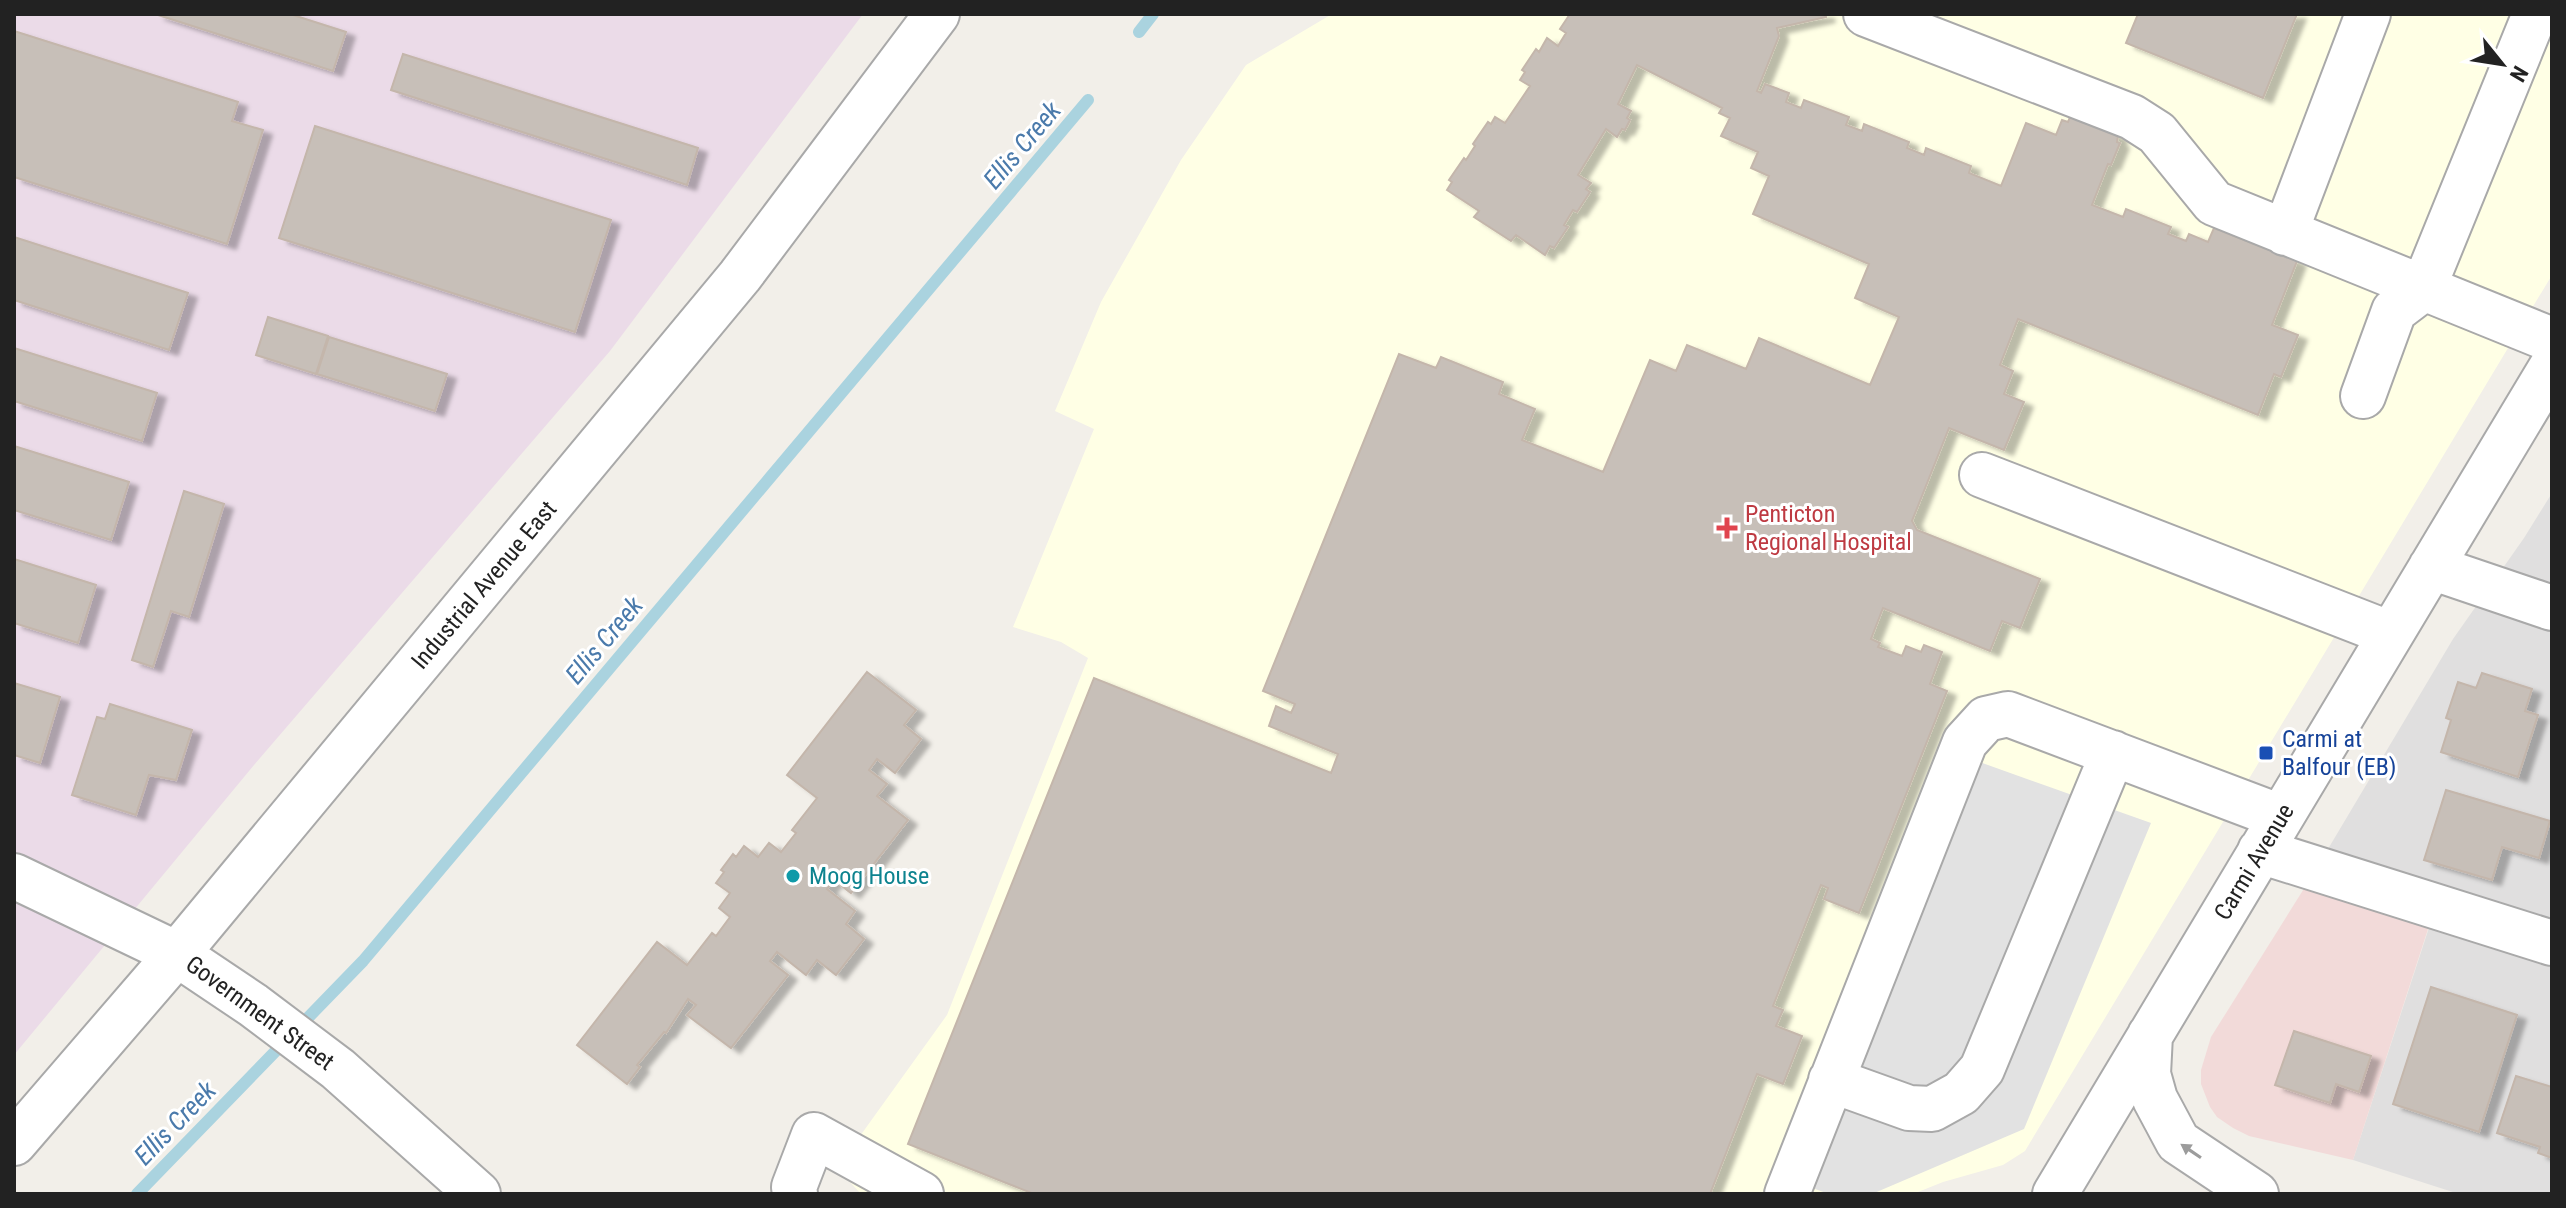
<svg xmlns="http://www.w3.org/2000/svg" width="2566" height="1208" viewBox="0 0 2566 1208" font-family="'Roboto Condensed',sans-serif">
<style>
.residential{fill:#e0dfdf}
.commercial{fill:#f2dad9}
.industrial{fill:#ebdbe8}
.education{fill:#ffffe5}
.parking{fill:#e2e2e2}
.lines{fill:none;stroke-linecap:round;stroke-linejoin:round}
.stream{stroke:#aad3df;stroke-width:12}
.building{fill:#c7bfb8;stroke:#c4b6ab;stroke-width:2;filter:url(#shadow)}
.minor-casing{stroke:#a9a9a9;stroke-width:48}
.minor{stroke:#fff;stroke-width:44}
.oneway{fill:#9c9c9c}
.health-dot{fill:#e0444e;stroke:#fff;stroke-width:3}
.transit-dot{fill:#1a4fb4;stroke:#fff;stroke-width:3}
.culture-dot{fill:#0f9aa8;stroke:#fff;stroke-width:3}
.labels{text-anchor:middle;stroke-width:6;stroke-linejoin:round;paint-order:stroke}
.health-label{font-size:24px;fill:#be3a42;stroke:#fff;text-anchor:start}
.street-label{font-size:24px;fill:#222;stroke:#fff}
.transit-label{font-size:24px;fill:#164399;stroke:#fff;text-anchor:start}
.culture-label{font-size:24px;fill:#0d838f;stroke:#fff;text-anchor:start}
.water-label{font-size:26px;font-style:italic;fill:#4a7aab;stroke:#fff}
</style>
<defs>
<filter id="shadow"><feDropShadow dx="9" dy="5" stdDeviation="2" flood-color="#0004"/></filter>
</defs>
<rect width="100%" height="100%" fill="#f2efe9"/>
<!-- residential -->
<path class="residential" d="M2552 493V1194H2459L2353 1160 2442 888 2328 849 2453 639 2524 538Z"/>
<!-- commercial -->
<path class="commercial" d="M2305 887 2429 926 2353 1160 2249 1136 2233 1128 2217 1117 2210 1107 2201 1084V1070L2211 1037Z"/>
<!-- industrial -->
<path class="industrial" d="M14 14H863L610 351 254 765 14 1055Z"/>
<!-- education -->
<path class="education" d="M1332 14H2552V275L2025 1151 2003 1165 1943 1182 1913 1194H861L837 1168 947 1015 1088 658 1061 642 1013 627 1094 429 1055 411 1101 302 1181 160 1246 65Z"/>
<!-- parking -->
<path class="parking" d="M1943 749 2151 823 2024 1129 1872 1194H1829L1779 1176Z"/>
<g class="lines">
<!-- stream -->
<path class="stream" d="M1139 32 1153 14
M137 1194 363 961 1088 100"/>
</g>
<!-- building -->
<path class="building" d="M155 14H290L346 32 333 71Z
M1570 14H1825L1826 17 1777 28 1779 36 1757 91 1761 93 1765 84 1789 93 1786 102 1801 108 1804 100 1849 117 1846 125 1862 131 1864 124 1909 142 1907 148 1924 155 1926 148 1971 166 1969 173 2001 186 2026 123 2056 135 2062 120 2068 122 2070 117 2118 136 2117 142 2120 143 2111 165 2108 164 2092 205 2123 217 2126 209 2171 227 2168 234 2186 241 2189 234 2208 242 2214 228 2297 261 2272 325 2298 335 2281 377 2274 374 2258 415 2018 319 2000 365 2013 371 2004 394 2024 402 2004 450 1949 428 1912 521 1917 530 2040 579 2020 628 2002 621 1990 651 1883 608 1871 639 1880 643 1878 647 1902 656 1906 646 1921 652 1924 645 1942 652 1930 684 1947 691 1859 913 1824 899 1828 888 1821 885 1773 1006 1783 1010 1776 1026 1802 1036 1783 1084 1757 1074 1710 1194H1034L908 1144 1094 678 1331 773 1338 754 1269 726 1276 706 1291 713 1295 704 1263 691 1399 354 1436 368 1441 357 1503 382 1499 394 1535 409 1522 440 1603 472 1650 360 1676 371 1687 345 1746 369 1759 338 1870 385 1899 317 1855 298 1869 264 1753 214 1769 176 1751 168 1758 152 1721 136 1730 118 1719 113 1722 108 1637 65 1618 104 1631 111 1627 118 1630 120 1625 130 1622 129 1617 137 1606 129 1578 175 1591 183 1586 189 1590 192 1577 212 1573 210 1564 225 1568 227 1554 248 1550 246 1545 255 1516 235 1511 241 1474 217 1479 211 1447 190 1452 182 1449 180 1464 158 1466 160 1475 146 1473 144 1488 122 1491 124 1495 117 1505 123 1530 86 1520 80 1525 72 1522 70 1536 49 1539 52 1547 38 1558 46 1566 33 1560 29Z
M2138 14H2297L2263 98 2126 43Z
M14 31 238 102 232 121 263 130 227 244 14 177Z
M403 54 698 148 687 185 391 90Z
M315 126 611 220 575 332 279 238Z
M14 237 188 293 169 350 14 300Z
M268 317 328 336 316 374 256 355Z
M329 337 447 374 435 411 317 374Z
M14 348 157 393 142 441 14 401Z
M14 446 129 482 111 540 14 510Z
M184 491 224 504 189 617 171 611 153 667 132 660Z
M14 559 96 585 78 643 14 623Z
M867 672 916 710 904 725 921 739 895 773 877 759 869 770 887 784 877 796 908 820 851 893 834 880 827 889 855 911 846 924 864 939 836 975 817 960 806 975 777 952 770 961 788 975 731 1048 687 1015 696 1005 688 999 666 1033 664 1032 637 1065 640 1067 627 1084 577 1045 657 942 687 965 712 933 716 936 730 917 719 908 730 893 716 883 724 872 721 870 733 854 736 857 744 846 758 857 769 843 781 852 796 833 792 830 817 798 787 775Z
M2482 673 2532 689 2525 711 2538 715 2518 777 2441 752 2451 720 2446 718 2458 682 2476 688Z
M14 683 60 697 40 763 14 755Z
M110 704 192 730 176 780 149 775 136 815 72 795 97 717 105 719Z
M2446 790 2550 821 2539 858 2502 847 2492 880 2424 860Z
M2431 987 2517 1015 2479 1132 2393 1104Z
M2294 1031 2371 1056 2359 1092 2336 1084 2330 1103 2275 1085Z
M2516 1076 2552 1087V1158L2538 1153 2540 1147 2497 1133Z"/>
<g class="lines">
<!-- minor casing -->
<g class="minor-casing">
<path id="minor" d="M1866 14 2132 117 2157 133 2214 203 2552 340
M2285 233 2368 14
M2363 396 2394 311 2423 289 2535 14
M1982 475 2391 634
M2431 567 2552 608
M2260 851 2552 943
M14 876 177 954 253 1005 338 1069 478 1194
M2150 1035 2148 1074 2155 1099 2178 1142 2256 1194
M1831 1080 1909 1108 1932 1109 1961 1093 1982 1069 2113 753
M14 1143 177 954 740 276 937 14
M795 1194 794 1187 814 1135 921 1194
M1787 1194 1965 742 1986 719 2008 714 2281 817
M2055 1194 2552 366"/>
</g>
<!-- minor -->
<use href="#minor" class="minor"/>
</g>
<!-- one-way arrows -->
<defs><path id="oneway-solid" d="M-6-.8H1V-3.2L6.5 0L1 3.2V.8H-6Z" transform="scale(2)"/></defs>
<use class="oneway" href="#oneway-solid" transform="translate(2191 1151) rotate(-146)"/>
<!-- markers -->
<path class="health-dot" d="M1723 516h8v8h8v8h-8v8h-8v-8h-8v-8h8z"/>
<rect class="transit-dot" x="2258" y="745" width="16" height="16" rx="4"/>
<circle class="culture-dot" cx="793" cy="876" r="8"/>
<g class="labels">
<!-- health labels -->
<g class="health-label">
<text x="1745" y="522">Penticton<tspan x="1745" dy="28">Regional Hospital</tspan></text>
</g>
<!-- street labels -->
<g class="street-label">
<text transform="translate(484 585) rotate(-50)" y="8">Industrial Avenue East</text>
<text transform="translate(2254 862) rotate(-59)" y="8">Carmi Avenue</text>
<text transform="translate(260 1013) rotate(36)" y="8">Government Street</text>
</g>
<!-- transit labels -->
<g class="transit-label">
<text x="2282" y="747">Carmi at<tspan x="2282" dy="28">Balfour (EB)</tspan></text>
</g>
<!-- culture labels -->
<g class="culture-label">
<text x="809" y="884">Moog House</text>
</g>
<!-- water labels -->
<g class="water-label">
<text transform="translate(1022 145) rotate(-50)" y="9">Ellis Creek</text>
<text transform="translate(604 640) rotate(-50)" y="9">Ellis Creek</text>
<text transform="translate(175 1123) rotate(-46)" y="9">Ellis Creek</text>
</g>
</g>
<!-- border -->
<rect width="2566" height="1208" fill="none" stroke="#222222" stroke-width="32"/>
<!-- north arrow -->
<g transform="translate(2502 64) rotate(120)" stroke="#ffffff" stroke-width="6" paint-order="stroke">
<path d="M0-6L14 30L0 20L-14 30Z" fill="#222222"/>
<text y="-12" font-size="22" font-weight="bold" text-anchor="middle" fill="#222222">N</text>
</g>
</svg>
